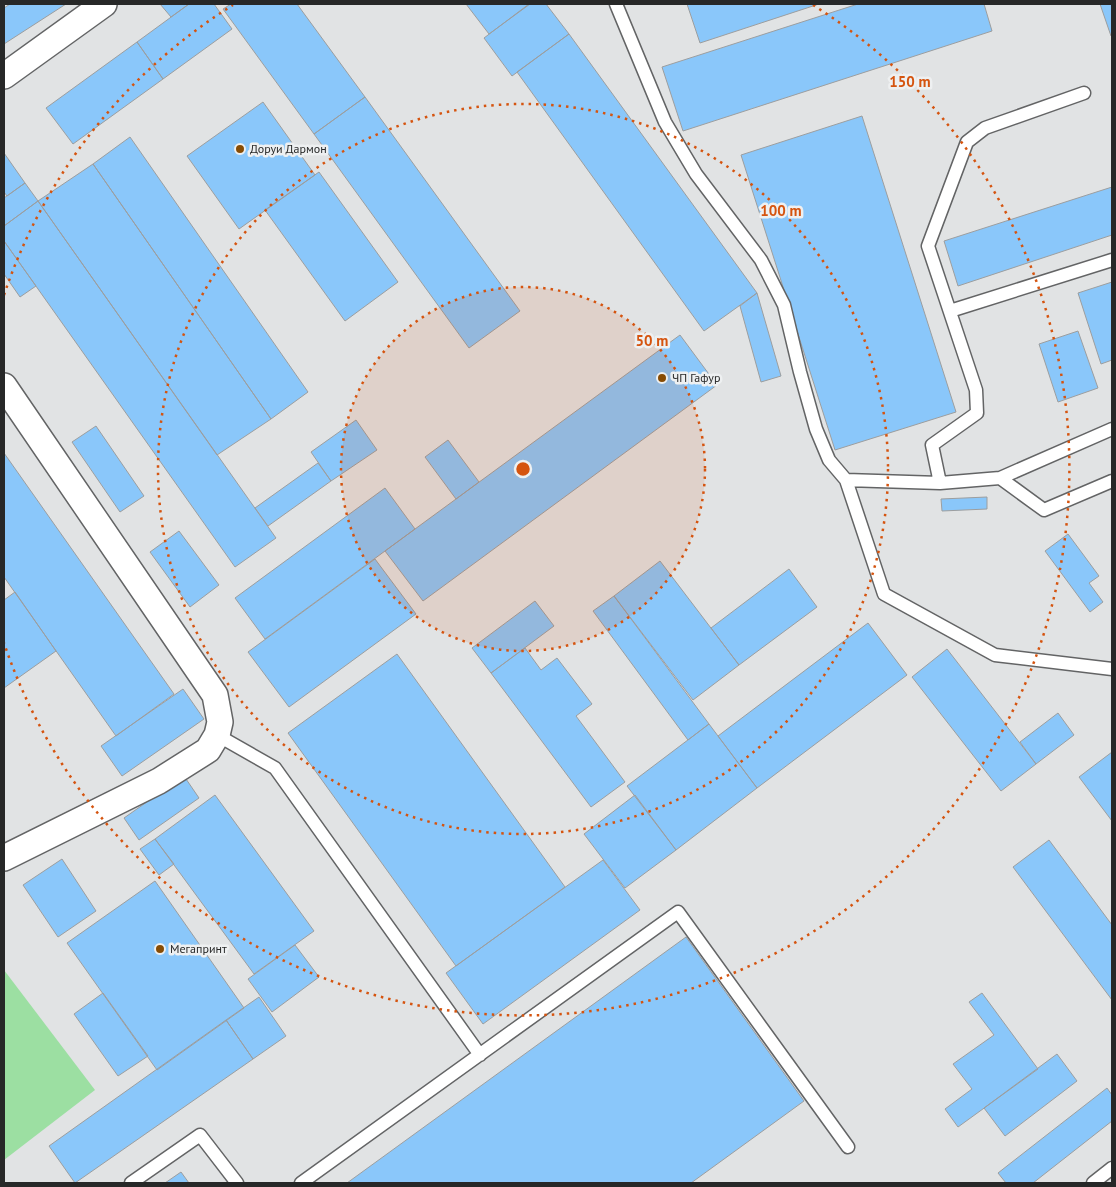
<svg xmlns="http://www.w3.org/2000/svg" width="1116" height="1187" viewBox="0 0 1116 1187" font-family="'PT Sans',sans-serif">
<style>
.green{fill:#9cdfa2}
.building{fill:#8ac7fa;stroke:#9c9e9f}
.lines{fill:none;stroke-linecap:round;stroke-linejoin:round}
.service-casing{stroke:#636465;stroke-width:15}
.minor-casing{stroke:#636465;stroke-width:28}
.service{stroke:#fff;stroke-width:12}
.minor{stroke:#fff;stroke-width:25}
.ring{fill:none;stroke:#d5540f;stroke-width:2.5;stroke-dasharray:2.5 5}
.poi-dot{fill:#874c04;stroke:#eef0f1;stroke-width:2}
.labels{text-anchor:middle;stroke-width:5;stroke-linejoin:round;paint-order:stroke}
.poi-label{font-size:12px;fill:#272828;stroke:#eef0f1;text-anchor:start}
.centre{fill:#d5540f;stroke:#eef0f1;stroke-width:2.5}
.ring-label{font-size:15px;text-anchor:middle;font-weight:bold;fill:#d5540f;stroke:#eef0f1;stroke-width:5;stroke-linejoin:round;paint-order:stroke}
</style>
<rect width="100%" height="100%" fill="#e1e3e4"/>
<!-- green -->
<path class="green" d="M4 970 95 1090 4 1160Z"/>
<!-- building -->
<path class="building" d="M10 4H66L4 44V8Z
M160 4H189L171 17Z
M189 4H214L232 29 163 79 137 42Z
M231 4H297L365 97 314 134 223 9Z
M466 4H530L489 34Z
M529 4H546L569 34 512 76 484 38Z
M687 4H819L700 43Z
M858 4H984L992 31 683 131 662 67Z
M1100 4H1112V36H1111Z
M569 34 757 293 704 331 517 72Z
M137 42 163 79 73 144 46 108Z
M365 97 520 311 469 348 314 134Z
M263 102 315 175 239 229 187 156Z
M862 116 956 412 835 450 741 155Z
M130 137 308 392 271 419 93 164Z
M4 153 25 183 7 196 4 192Z
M93 164 271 419 217 455 38 201Z
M319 172 398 282 345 321 265 210Z
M25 183 38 201 4 226V198Z
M1112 187V235L958 286 944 241Z
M38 201 276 538 235 567 4 241V226Z
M4 241 36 286 20 297 4 274Z
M1112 282V360L1101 364 1078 293Z
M757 293 781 376 761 382 740 306Z
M1078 331 1098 388 1058 402 1039 344Z
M680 335 717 385 423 601 385 551Z
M356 420 377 450 331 481 311 452Z
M96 426 144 496 120 512 72 442Z
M448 440 479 482 456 499 425 457Z
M4 453 174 694 116 736 4 577Z
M318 463 331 481 268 526 255 508Z
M385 488 415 529 265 639 235 598Z
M987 497V509L942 511 941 499Z
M179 531 219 585 190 607 150 552Z
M1068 534 1099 576 1089 583 1103 602 1090 612 1045 551Z
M375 559 416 614 289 707 248 652Z
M660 561 739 665 693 700 614 596Z
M789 569 817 607 739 665 711 628Z
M15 592 56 651 4 688V600Z
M614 596 709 724 688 740 593 611Z
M535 601 554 626 491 673 472 648Z
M868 623 907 675 757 788 718 736Z
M525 648 541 670 557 658 592 704 576 716 625 782 591 807 491 673Z
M947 649 1036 764 1001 791 912 677Z
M397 654 565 887 456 966 288 733Z
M183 689 204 719 122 776 101 746Z
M1058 713 1074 735 1036 764 1020 742Z
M709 724 757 788 676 850 627 786Z
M1112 752V821L1079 777Z
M184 776 199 798 139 840 124 818Z
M215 795 314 931 254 974 155 839Z
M635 795 676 850 625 888 584 834Z
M155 839 174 864 159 875 140 849Z
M1049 840 1112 925V1000L1013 867Z
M62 859 96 911 58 937 23 885Z
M603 860 640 910 483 1024 446 973Z
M155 881 244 1008 157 1070 67 943Z
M686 937 804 1101 691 1183H347Z
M295 945 319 977 272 1012 248 979Z
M103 993 148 1056 118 1076 74 1014Z
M982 993 1038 1069 958 1127 945 1109 972 1089 953 1064 994 1035 969 1002Z
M259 997 286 1036 253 1059 226 1020Z
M226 1020 253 1059 75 1183 49 1146Z
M1057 1054 1077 1081 1005 1136 984 1108Z
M1107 1088 1112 1095V1121L1033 1183H1006L998 1173Z
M181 1172 189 1183H165Z"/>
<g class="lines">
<!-- service casing -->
<g class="service-casing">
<path id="service" d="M616 4 665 122 696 174 761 260 784 305 800 372 816 429 829 460 846 480 940 483 1000 478 1112 429
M950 311 1112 260
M1000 478 1044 510 1112 481
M846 480 884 594 995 655 1112 669
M940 483 932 445 977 413 976 390 928 246 967 142 985 128 1084 93
M217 735 275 768 480 1055
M131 1183 200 1135 237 1183
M301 1183 678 912 848 1147
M1093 1183 1112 1168"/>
</g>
<!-- minor casing -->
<g class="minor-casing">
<path id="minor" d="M4 76 104 4
M4 386 215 695 220 722 217 735 208 750 159 781 4 858"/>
</g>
<!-- service -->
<use href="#service" class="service"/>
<!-- minor -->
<use href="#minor" class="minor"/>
</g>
<!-- distance rings -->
<circle cx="523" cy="469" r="182" fill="#d5540f" fill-opacity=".12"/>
<g class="ring">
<circle cx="523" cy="469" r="182"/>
<circle cx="523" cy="469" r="365"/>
<path d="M4 295A547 547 0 0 1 233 5M813 5A547 547 0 1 1 4 643"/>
</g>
<!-- markers -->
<g class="poi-dot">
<circle cx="240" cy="149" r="5"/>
<circle cx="662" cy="378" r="5"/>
<circle cx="160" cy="949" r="5"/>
</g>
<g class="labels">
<!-- poi labels -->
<g class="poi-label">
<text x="250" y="153">Доруи Дармон</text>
<text x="672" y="382">ЧП Гафур</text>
<text x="170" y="953">Мегапринт</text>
</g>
</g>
<circle cx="523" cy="469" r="8" class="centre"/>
<g class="ring-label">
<text x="910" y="87">150 m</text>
<text x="781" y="216">100 m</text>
<text x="652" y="346">50 m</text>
</g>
<!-- border -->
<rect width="1116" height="1187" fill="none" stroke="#272828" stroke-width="10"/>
</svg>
